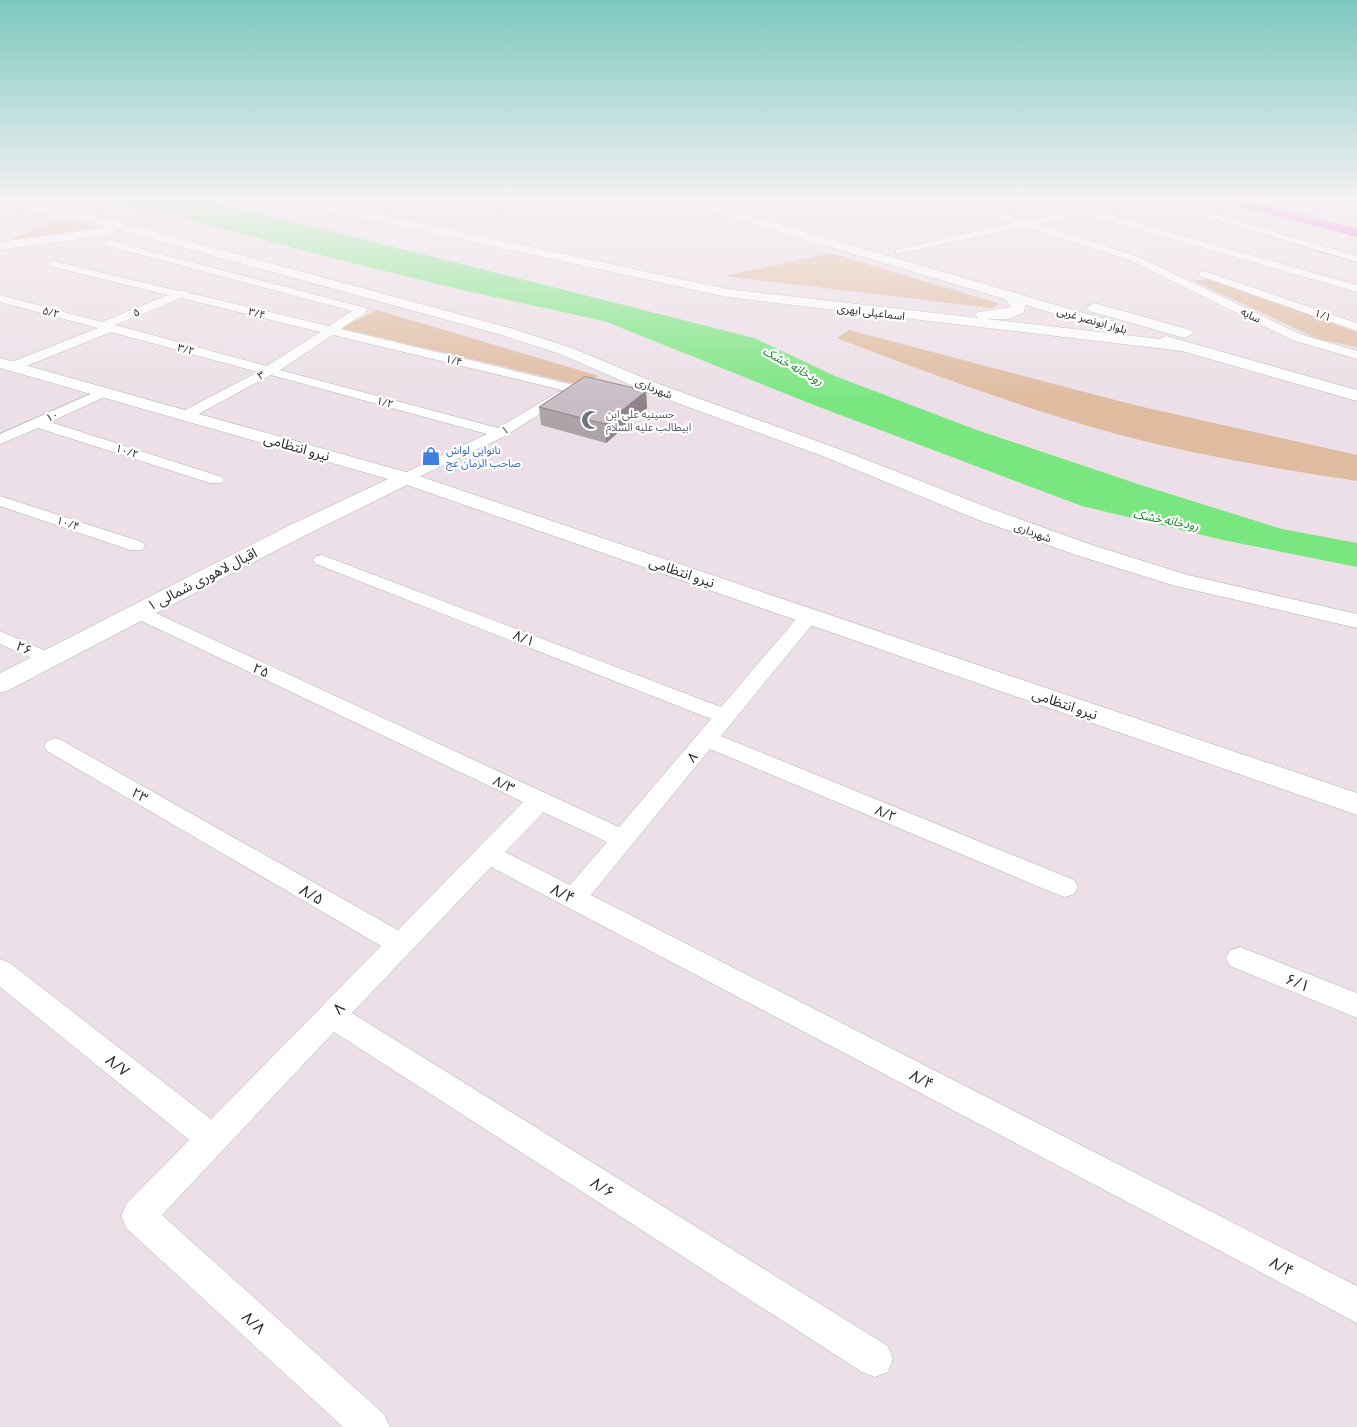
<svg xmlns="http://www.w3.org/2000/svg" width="1357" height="1427" viewBox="0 0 1357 1427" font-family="'Titillium Web','Noto Sans Arabic',sans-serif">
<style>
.green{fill:#dfbb9f}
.water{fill:#7ae67f}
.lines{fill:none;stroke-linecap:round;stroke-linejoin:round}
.street-casing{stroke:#a8b3af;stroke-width:1}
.secondary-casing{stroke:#a8b3af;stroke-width:1}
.highway-casing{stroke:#c4c4c4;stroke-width:1}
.street{fill:#fff;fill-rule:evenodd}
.secondary{fill:#fff;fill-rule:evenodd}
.highway{fill:#f363d4;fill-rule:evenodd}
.wall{fill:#aca3a9}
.shaded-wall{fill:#8c8489}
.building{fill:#c8bdc4;stroke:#8c8489}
.labels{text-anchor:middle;stroke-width:4.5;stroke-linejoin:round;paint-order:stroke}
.far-street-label{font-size:11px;fill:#2b2b2b;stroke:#fff}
.far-worship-label{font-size:11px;fill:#5b616d;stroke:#fff;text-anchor:start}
.far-shop-label{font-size:11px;fill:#366cbe;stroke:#fff;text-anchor:start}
.far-water-label{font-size:12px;font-style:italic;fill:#168725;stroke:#fff}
.street-label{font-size:14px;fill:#2b2b2b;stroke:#fff}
.near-street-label{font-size:16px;fill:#2b2b2b;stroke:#fff}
</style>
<rect width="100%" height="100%" fill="#ecdfe7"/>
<!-- green -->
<path class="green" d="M57 219 108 229 51 235 2 243Z
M831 253 1000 304 991 308 724 276Z
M1208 279 1357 332V347L1318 339 1194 281Z
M377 310 599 376 580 385 341 328Z
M849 330 1134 405 1357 455V481C1259 466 1160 449 1065 419 988 395 912 367 837 338Z"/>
<!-- water -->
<path class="water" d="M85 200H208L754 338 835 376 974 429 1138 484 1282 529 1357 543V567L1223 540 1082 506 814 405 604 321 458 289 332 258 165 213Z"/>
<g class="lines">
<!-- street casing -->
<g class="street-casing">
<path id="street" d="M489 200H499L506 206C536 202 574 190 597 214L589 216 567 202 504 212Z
M947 200H960L1026 221 1072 211 1042 200C1057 200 1072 208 1085 208 1102 207 1119 200 1136 200L1135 202 1095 211 1357 285V292L1084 214 1037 224 1139 257 1300 334 1357 351V359L1292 340 1131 261 1025 227 896 254V250L1014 223Z
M1151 200H1165L1357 256V262Z
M1316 200H1326L1310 213H1304V209Z
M108 240 366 308V312L341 329 574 385 581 389 574 393 333 335 280 370 498 428 558 392 563 391 570 395 505 436 406 483 400 481 398 478 400 475 487 434 271 375 191 418H181L179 415 181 412 258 372 111 332 19 369H9L7 366 9 363 98 328 0 302V295L102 322 168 295 49 266 48 264 53 261 179 291 183 290 189 293 329 326 352 311 104 245 103 243ZM181 298 320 332 267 366 115 325Z
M1204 271 1357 323V331L1200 276V272Z
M104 388 111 392 109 395 50 422 222 477 224 480 222 483H210L38 428 0 444V434Z
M0 496 142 542 145 546 142 550H130L0 506Z
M322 555 721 707 802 612H816L818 616 816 620 721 736 1074 880 1078 887 1074 894 1065 897 1056 894 710 749 591 895 1357 1286V1323L491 867 352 1013 888 1346 893 1359 888 1372 875 1377 862 1372 334 1032 162 1215 384 1414 390 1427H343L126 1228 121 1216 126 1204 189 1140 0 987V959L10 963 211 1119 381 946 47 751 44 746 47 741 55 738 63 741 398 930 523 802 131 616 129 612 131 608H145L619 827 711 719 316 564 313 560 316 556ZM543 812 607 842 570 885 505 852Z
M0 631 55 655 58 659 55 663 48 665 0 644Z
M1240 947 1357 993V1018L1230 966 1226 958 1230 950Z"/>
</g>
<!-- secondary casing -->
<g class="secondary-casing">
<path id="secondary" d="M0 200 74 210 510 328 572 348 659 384 839 449 992 509 1092 545 1188 575 1357 614V628L1172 585 1076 555 976 519 825 457 647 392 560 354 498 334 115 229V234L110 235 0 250V242L108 227 69 217 0 206Z
M292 200H313L727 289 978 318 975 315 978 312 1011 307 1005 299 681 203 679 200H697L1118 323 1120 326 1112 331 1026 305 1023 313 1008 319H987L1160 339 1166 336 1357 390V401L1182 351 727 297 298 204Z
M1094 303 1191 330 1193 333 1185 338 1089 311 1086 308Z
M0 358 413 474 1357 793V815L407 485 304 536 9 690 0 693V673L288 526 388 479 0 368Z"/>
</g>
<!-- highway casing -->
<g class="highway-casing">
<path id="highway" d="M1225 200H1244L1357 229V237L1227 203Z"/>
</g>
<!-- street -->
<use href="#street" class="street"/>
<!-- secondary -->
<use href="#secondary" class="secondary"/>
<!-- highway -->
<use href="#highway" class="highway"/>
</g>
<!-- wall -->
<path class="wall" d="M646 391 647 408 606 443 541 425 539 407Z"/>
<!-- shaded-wall -->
<path class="shaded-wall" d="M646 391 647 408 606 443 605 424Z"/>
<!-- building -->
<path class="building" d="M584 377H588L646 391 605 424 539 407Z"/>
<!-- sky -->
<linearGradient id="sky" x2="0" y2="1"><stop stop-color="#7cc8be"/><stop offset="0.5" stop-color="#f6f1f4"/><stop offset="1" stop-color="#f6f1f4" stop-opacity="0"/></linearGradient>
<rect width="1357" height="400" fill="url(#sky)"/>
<!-- icons -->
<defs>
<g id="mosque-bare" transform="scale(1.5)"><path d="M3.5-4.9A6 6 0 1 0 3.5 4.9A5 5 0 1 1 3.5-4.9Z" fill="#6b7280" stroke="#fff" stroke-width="2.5" paint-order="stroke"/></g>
<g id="shop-bare" transform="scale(1.5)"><path d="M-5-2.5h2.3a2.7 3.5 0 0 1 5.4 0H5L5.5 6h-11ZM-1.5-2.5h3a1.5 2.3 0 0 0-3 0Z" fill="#3f7fe0" stroke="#fff" stroke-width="2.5" paint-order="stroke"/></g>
</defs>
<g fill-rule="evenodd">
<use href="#mosque-bare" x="591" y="420"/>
<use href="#shop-bare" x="431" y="456"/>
</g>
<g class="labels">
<!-- far-street labels -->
<g class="far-street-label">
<text transform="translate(51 312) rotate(15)" y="4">۵/۲</text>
<text transform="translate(136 312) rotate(-23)" y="4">۵</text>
<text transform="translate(871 312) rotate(7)" y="4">اسماعیلی ابهری</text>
<text transform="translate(257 313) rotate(14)" y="4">۳/۴</text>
<text transform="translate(1251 315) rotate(26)" y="4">سایه</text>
<text transform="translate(1323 315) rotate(19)" y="4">۱/۱</text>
<text transform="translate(1092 320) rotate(16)" y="4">بلوار ابونصر غربی</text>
<text transform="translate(186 349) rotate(15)" y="4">۳/۲</text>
<text transform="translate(454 360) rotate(13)" y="4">۱/۴</text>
<text transform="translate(261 375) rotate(-28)" y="4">۳</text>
<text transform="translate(654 388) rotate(22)" y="4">شهرداری</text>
<text transform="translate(385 402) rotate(15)" y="4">۱/۲</text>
<text transform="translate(52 416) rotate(-25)" y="4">۱۰</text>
<text transform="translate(505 430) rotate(-31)" y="4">۱</text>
<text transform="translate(127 451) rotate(18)" y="4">۱۰/۲</text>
<text transform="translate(68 523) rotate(18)" y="4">۱۰/۴</text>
<text transform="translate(1033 532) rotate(20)" y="4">شهرداری</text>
</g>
<!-- far-worship labels -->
<g class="far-worship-label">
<text x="606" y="418">حسینیه علی ابن<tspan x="606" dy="13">ابیطالب علیه السلام</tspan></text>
</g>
<!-- far-shop labels -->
<g class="far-shop-label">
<text x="446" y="454">نانوایی لواش<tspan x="446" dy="13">صاحب الزمان عج</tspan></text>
</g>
<!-- far-water labels -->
<g class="far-water-label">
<text transform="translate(793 366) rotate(29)" y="4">رودخانه خشک</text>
<text transform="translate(1166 520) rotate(11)" y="4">رودخانه خشک</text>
</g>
<!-- street labels -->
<g class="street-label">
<text transform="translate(297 447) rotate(16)" y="5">نیرو انتظامی</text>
<text transform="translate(682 572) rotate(19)" y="5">نیرو انتظامی</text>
<text transform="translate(202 579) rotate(-27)" y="5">اقبال لاهوری شمالی ۱</text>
<text transform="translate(524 638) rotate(21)" y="5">۸/۱</text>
<text transform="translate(24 648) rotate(24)" y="5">۲۶</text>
<text transform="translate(261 670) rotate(25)" y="5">۲۵</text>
<text transform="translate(1065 704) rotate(19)" y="5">نیرو انتظامی</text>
<text transform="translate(692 757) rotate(-50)" y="5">۸</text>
<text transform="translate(504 784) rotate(25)" y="5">۸/۳</text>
<text transform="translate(140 795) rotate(30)" y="5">۲۳</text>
<text transform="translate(886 813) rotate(22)" y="5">۸/۲</text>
</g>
<!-- near-street labels -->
<g class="near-street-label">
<text transform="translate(563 893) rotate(27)" y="6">۸/۴</text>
<text transform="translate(312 894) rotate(30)" y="6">۸/۵</text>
<text transform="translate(1298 982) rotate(22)" y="6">۶/۱</text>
<text transform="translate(338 1008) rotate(-46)" y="6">۸</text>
<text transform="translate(118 1065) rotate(38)" y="6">۸/۷</text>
<text transform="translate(922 1079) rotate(27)" y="6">۸/۴</text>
<text transform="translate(603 1187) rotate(32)" y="6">۸/۶</text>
<text transform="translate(1282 1266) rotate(27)" y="6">۸/۴</text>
<text transform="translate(254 1322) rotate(42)" y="6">۸/۸</text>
</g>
</g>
</svg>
